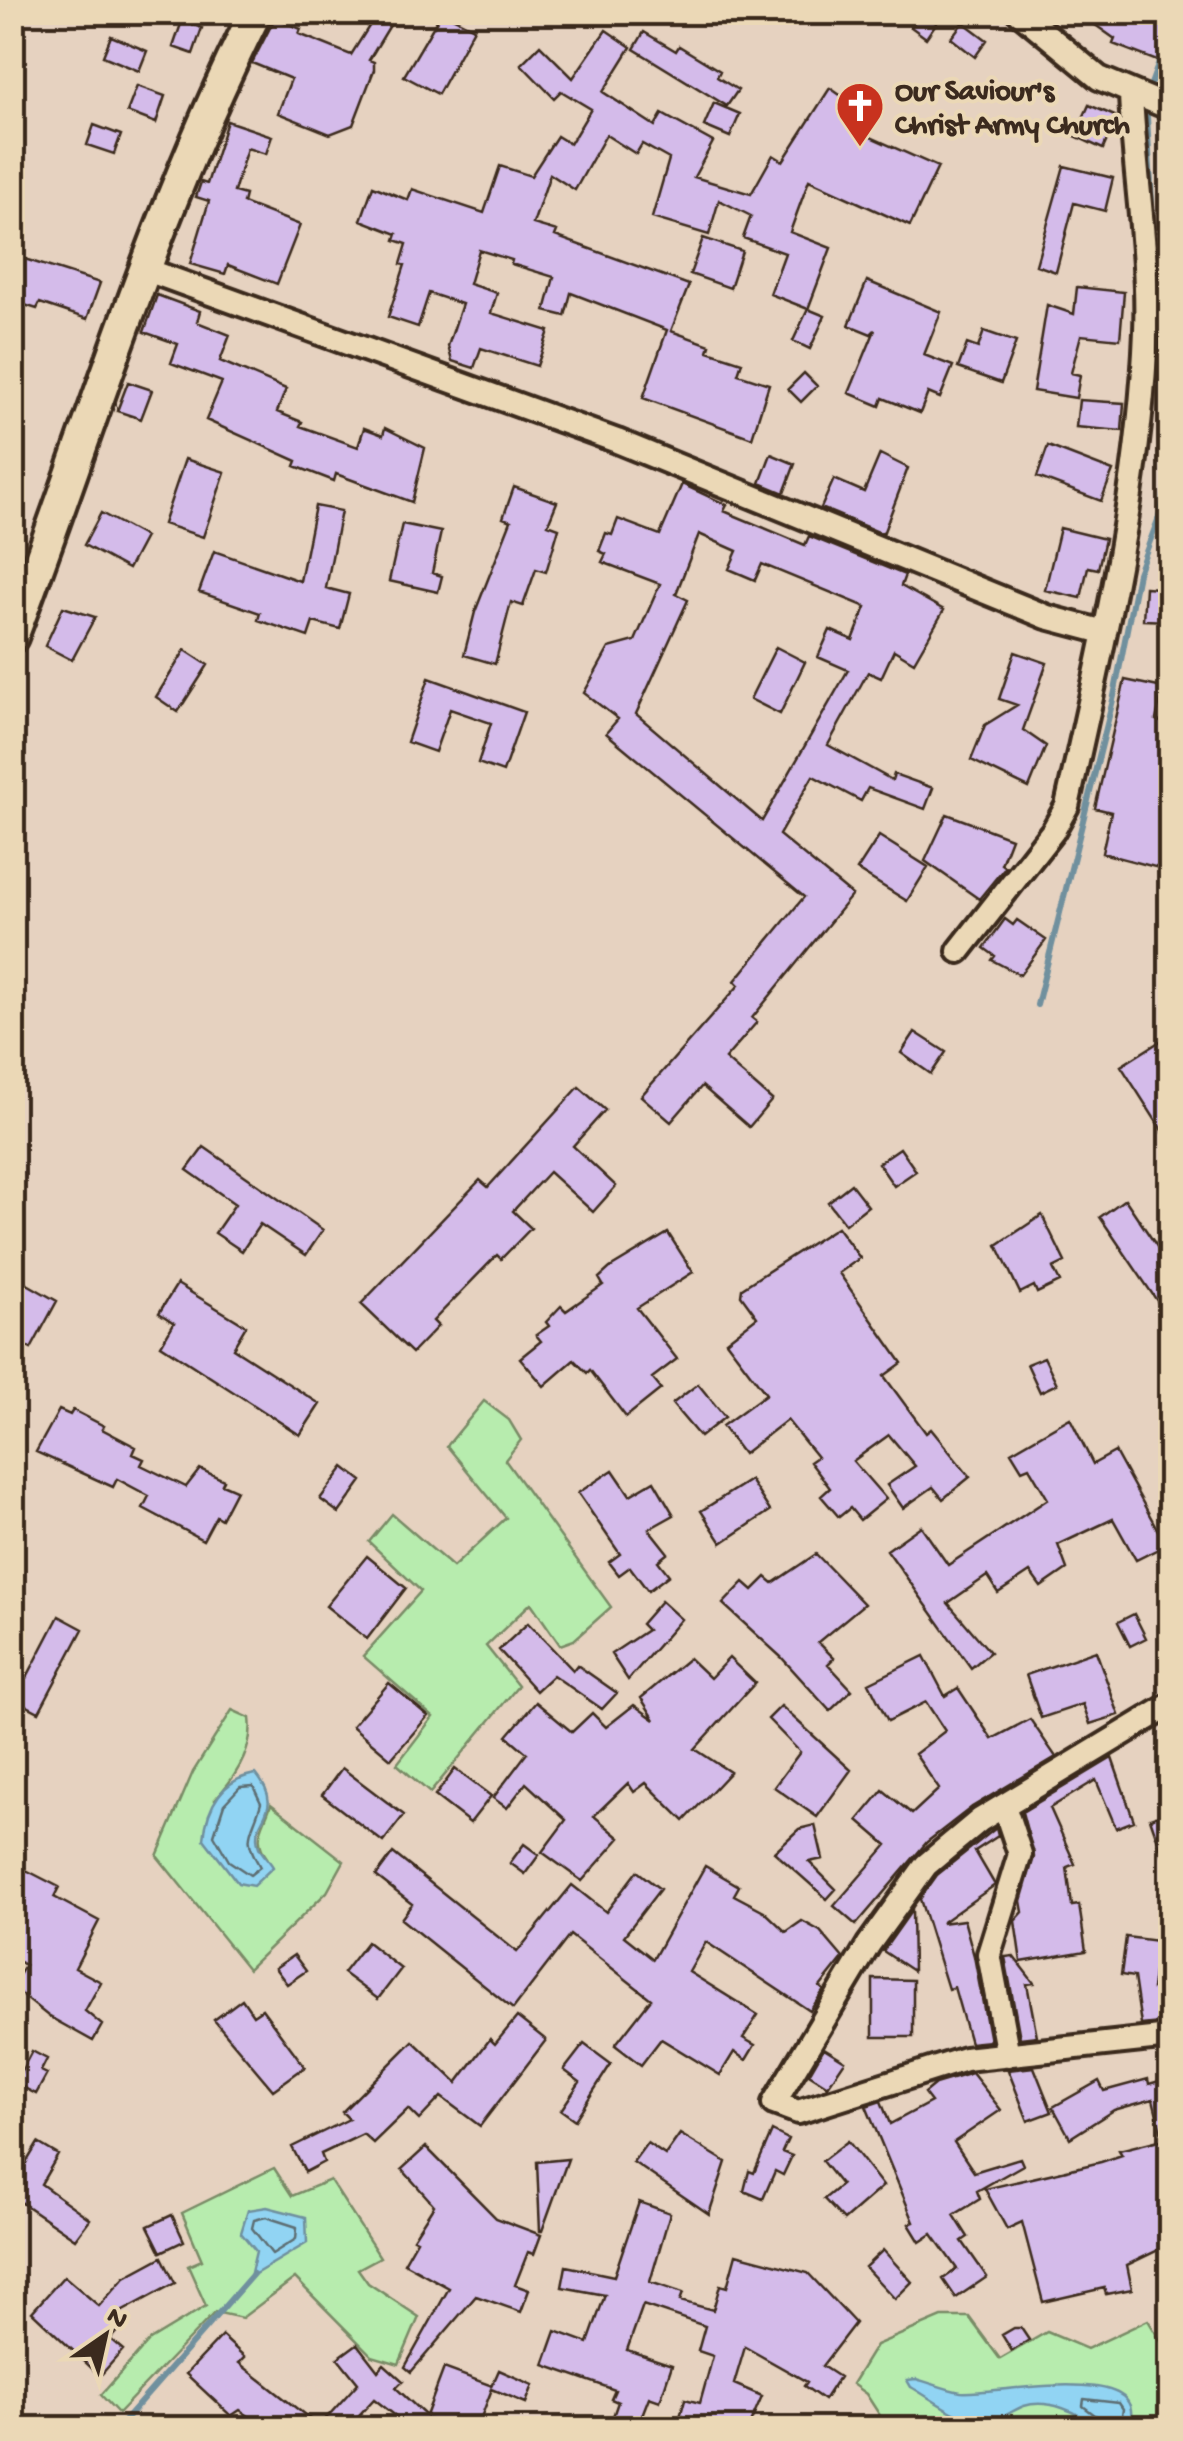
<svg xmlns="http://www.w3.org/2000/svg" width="1183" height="2441" viewBox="0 0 1183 2441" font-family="'Gochi Hand',sans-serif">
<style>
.green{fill:#b7ecae;stroke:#798b66;stroke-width:2.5}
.water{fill:#91d4f3;stroke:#6f909e;stroke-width:2.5}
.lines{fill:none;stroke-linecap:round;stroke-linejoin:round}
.shore{stroke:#5d6e73;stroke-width:2.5}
.stream{stroke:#6f909e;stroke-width:6}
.building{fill:#d4bbea;stroke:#3b2a1e;stroke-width:2.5;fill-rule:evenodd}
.street-casing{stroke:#3b2a1e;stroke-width:30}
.secondary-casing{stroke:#3b2a1e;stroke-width:38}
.street{stroke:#ebd8b6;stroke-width:22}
.secondary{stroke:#ebd8b6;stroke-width:30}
.labels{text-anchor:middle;stroke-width:8;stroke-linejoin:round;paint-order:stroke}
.poi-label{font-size:30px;font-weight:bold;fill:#3b2a1e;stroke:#ebd8b6;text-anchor:start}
</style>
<rect width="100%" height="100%" fill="#e6d2c0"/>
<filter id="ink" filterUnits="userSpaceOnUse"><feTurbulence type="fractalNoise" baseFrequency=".01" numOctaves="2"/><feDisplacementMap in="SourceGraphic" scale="20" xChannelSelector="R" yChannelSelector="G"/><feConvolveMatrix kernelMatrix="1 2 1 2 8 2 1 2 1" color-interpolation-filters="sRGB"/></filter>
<g filter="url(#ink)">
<!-- green -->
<path class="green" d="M484 1401 509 1420 521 1440 505 1460 611 1607 574 1640 560 1645 531 1603 486 1646 518 1686 430 1793 397 1764 433 1717 363 1656 421 1591 369 1542 392 1514 453 1567 506 1518 447 1446Z
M232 1710 250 1718C254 1749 235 1778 215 1799L268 1859C251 1837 264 1827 271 1804L344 1861 327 1892 248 1969 157 1856 193 1772Z
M274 2168 292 2196 330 2180 380 2257 358 2269 368 2283 419 2317 399 2364 372 2356 295 2278 242 2318 215 2312 118 2413 101 2395 150 2340 206 2306 188 2266 202 2260 182 2213Z
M942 2317H969L1000 2359 1047 2332 1087 2349 1148 2320 1166 2350 1170 2347V2428H888L866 2394 852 2384 876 2345Z"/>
<!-- water -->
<path class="water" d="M256 1774C288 1814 248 1818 259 1847 262 1854 270 1861 273 1867L253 1886 238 1883 204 1839C207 1806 222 1779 256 1774Z
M267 2207 306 2217 307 2243 250 2277 256 2251 241 2233 248 2210Z
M916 2379C931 2383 947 2390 961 2392 995 2395 1156 2359 1128 2428H1095C1080 2411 1047 2399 1024 2406 1013 2410 1000 2420 988 2422 964 2425 931 2398 911 2387L907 2380Z"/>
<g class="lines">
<!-- shore -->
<path class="shore" d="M253 1786 261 1803C252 1835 241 1834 260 1867L250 1875 229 1861 214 1835 224 1804 240 1787Z
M266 2217 297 2227 296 2239 272 2254 252 2228 254 2220Z
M1102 2428 1099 2418 1083 2406 1084 2399 1119 2403 1123 2409 1120 2428"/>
<!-- stream -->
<path class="stream" d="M1151 84 1161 57
M1037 1005 1114 696 1138 573 1161 512 1168 478 1147 117
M118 2428 253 2274"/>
</g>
<!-- building -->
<path class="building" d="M378 12H398L369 60 374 62V70L353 125 330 134 278 113 291 79 252 63 275 18 301 29 299 34 351 55Z
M442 12 474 28 438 94 404 76Z
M921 12 937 22 926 38 911 27Z
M1077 12H1170V66L1113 44 1115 39Z
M182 21 202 28 193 54 173 47Z
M963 22 987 40 975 57 951 38Z
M606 30 631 47 603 92 655 126 662 114 713 142 694 177 751 194 773 155 783 161 830 88 866 113 857 131 938 167 910 226 809 180 790 232 831 248 808 309 770 294 785 253 743 238 751 216 719 200 709 235 652 218 669 159 642 144 636 154 606 135 575 190 550 174 533 224 557 231 555 236 689 285 671 331 710 345 708 351 742 362 738 374 769 384 752 438 643 398 667 330 571 293 565 316 545 311 554 277 511 264 512 260 479 250 469 284 497 293 491 313 549 331 537 366 481 348 474 368 452 361 448 346 462 304 429 293 418 327 388 317 405 265 401 264 407 244 395 240 397 234 361 220 373 186 408 200 412 189 484 213 500 166 531 176 557 136 570 144 591 109 561 91 554 98 521 64 540 45 573 78Z
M644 32 676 51 679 46 720 71 717 77 738 90 727 106 634 49Z
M111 36 147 51 139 71 103 56Z
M137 86 165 96 156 123 127 112Z
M714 103 740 114 730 137 704 126Z
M1089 105 1117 117 1103 149 1075 136Z
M227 121 272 136 266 154 247 148 234 192 245 195 243 203 300 225 277 284 228 265 225 274 190 264 209 201 196 197 201 182 207 184Z
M94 125 121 135 114 154 87 145Z
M1064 166 1113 178 1105 211 1074 203 1056 272 1036 265Z
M703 238 742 251 730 288 690 274Z
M12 255 100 283 87 319 40 303 37 309 12 301Z
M867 281 941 312 924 355 953 366 940 398 928 393 920 413 883 398 880 406 849 393 875 330 871 334 849 325Z
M1077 287 1124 292 1120 339 1081 335 1071 373 1080 375 1076 398 1033 391 1047 305 1074 314Z
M157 295 200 311 197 322 230 335 220 361 286 389 277 412 302 422 300 426 358 447 364 428 383 435 385 428 425 448 412 502 336 474 334 481 295 466 297 461 206 420 222 382 171 363 178 344 144 332Z
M808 309 825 316 810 349 793 341Z
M984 331 1016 342 1001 383 958 368 967 344 978 348Z
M804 373 817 386 801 402 788 389Z
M128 382 152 390 141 419 117 411Z
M1079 400 1124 403 1122 431 1076 427Z
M1048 446 1113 471 1101 501 1037 477Z
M771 454 795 464 784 493 760 483Z
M880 454 908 468 883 534 821 508 834 479 864 492Z
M185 459 225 472 203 537 163 524Z
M682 484 727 505 724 511 805 545 809 536 905 575 901 586 944 610 914 662 894 650 881 678 868 672 828 745 892 780 894 774 933 788 925 809 868 788 861 801 813 776 779 835 852 895 752 1018 757 1022 725 1059 772 1100 749 1127 702 1086 671 1122 641 1096 739 985 735 981 804 897 606 733 618 719 584 693 609 648 635 641 660 584 602 562 606 554 599 551 606 533 612 535 618 519 660 535ZM699 534 737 551 729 569 755 580 762 564 866 607 853 640 830 630 818 657 848 670 762 821 636 714 688 600 676 594Z
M514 487 557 502 548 524 559 528 546 572 536 569 523 606 511 602 495 664 464 655 475 612 511 521 503 518Z
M315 506 341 511 326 588 349 594 340 629 313 622 308 637 258 620 260 613 199 592 214 551 300 581Z
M101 513 145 537 128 569 84 545Z
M402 524 441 532 432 573 442 576 438 592 389 581Z
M1060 528 1105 539 1098 569 1088 567 1081 598 1045 590Z
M1145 587 1170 589V621L1143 620Z
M63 607 95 617 72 660 45 646Z
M776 647 805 662 780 714 750 699Z
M185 650 208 665 178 712 156 697Z
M1015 652 1047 663 1023 730 1046 746 1029 788 971 760 985 725 1017 705 999 699Z
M429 678 524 712 503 772 478 763 491 723 450 709 435 752 407 742Z
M1125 680 1163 688 1156 720 1170 726V871L1102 853 1111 812 1095 808Z
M947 814 1011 838 1001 864 1005 867 979 899 925 861Z
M879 836 928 867 907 901 857 870Z
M1005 919 1013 925 1017 920 1046 940 1020 975 992 960 995 956 984 948Z
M915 1032 946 1052 931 1074 901 1053Z
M1170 1035V1143L1121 1066Z
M579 1087 605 1110 573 1146 616 1186 593 1212 549 1172 513 1211 531 1228 501 1259 497 1255 433 1321 438 1326 412 1353 361 1304 480 1180 488 1187Z
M204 1147 323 1230 306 1255 260 1224 242 1251 215 1233 235 1204 187 1170Z
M900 1148 916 1171 894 1186 878 1163Z
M851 1184 868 1206 845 1224 828 1202Z
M1125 1199 1170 1266V1320L1100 1217Z
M1042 1215 1065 1262 1053 1268 1060 1282 1037 1293 1034 1286 1020 1293 997 1245Z
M837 1227 860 1258 839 1273 902 1363 884 1376 926 1433 931 1429 970 1477 943 1499 933 1487 903 1508 887 1485 915 1466 889 1435 853 1461 886 1499 860 1520 850 1508 839 1517 821 1496 830 1488 810 1462 817 1457 787 1420 743 1454 722 1426 766 1394 726 1341 757 1317 741 1295 742 1288Z
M668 1233 693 1272 637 1308 677 1359 652 1378 661 1389 626 1417 590 1370 587 1373 574 1360 544 1386 520 1358 541 1341 536 1335 549 1326 546 1322 561 1306 566 1311 603 1285 599 1278 610 1268Z
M22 1281 57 1301 31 1349 12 1338V1298Z
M177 1284 246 1326 233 1348 320 1404 300 1435 161 1345 174 1323 159 1313Z
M1044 1357 1057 1384 1040 1392 1027 1364Z
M698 1384 725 1417 700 1437 672 1404Z
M59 1410 70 1415 73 1410 104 1426 102 1429 136 1447 133 1454 144 1459 141 1465 186 1487 200 1469 224 1480 222 1484 236 1490 221 1519 216 1516 203 1540 143 1508 149 1496 117 1479 113 1487 36 1452Z
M1070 1418 1093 1464 1115 1452 1166 1545 1136 1560 1113 1519 1058 1545 1067 1569 1041 1587 1030 1572 998 1593 987 1576 948 1603 990 1652 971 1668 887 1550 921 1526 948 1565 1048 1499 1029 1467 1022 1470 1011 1452Z
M344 1467 362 1481 339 1513 320 1499Z
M613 1470 630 1495 654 1481 674 1515 649 1529 668 1553 658 1561 669 1575 648 1591 630 1567 619 1575 609 1562 620 1554 578 1493Z
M750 1480 770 1511 722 1543 701 1511Z
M816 1554 864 1604 818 1642 834 1658 828 1664 852 1690 830 1711 781 1657 723 1604 744 1582 753 1590 766 1577 773 1583Z
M367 1556 406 1588 367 1639 326 1606Z
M661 1601 681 1619 628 1680 611 1654 647 1630 641 1624Z
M1134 1614 1146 1638 1130 1646 1118 1622Z
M59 1616 83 1629 39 1712 12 1698V1669L27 1677Z
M528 1623 573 1670 577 1665 617 1693 602 1709 553 1675 536 1691 499 1650Z
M1096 1651 1119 1715 1090 1724 1083 1704 1041 1718 1026 1675Z
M924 1656 945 1696 958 1688 992 1739 1030 1719 1056 1757 972 1807 927 1842 856 1925 834 1906 887 1845 858 1820 883 1790 912 1814 939 1789 915 1754 945 1731 926 1702 888 1721 869 1683Z
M689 1658 710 1678 729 1658 755 1683 695 1749 730 1772 684 1821 646 1783 634 1792 628 1783 594 1816 620 1838 582 1881 542 1852 566 1820 526 1783 507 1808 493 1798 527 1753 507 1736 536 1702 572 1732 592 1713 606 1727 634 1705 655 1720 641 1698Z
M389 1683 428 1716 391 1759 352 1726Z
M781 1706 851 1770 817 1817 774 1787 800 1752 768 1719Z
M1112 1758 1134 1821 1116 1828 1096 1780 1050 1808 1075 1864 1067 1867 1072 1906 1079 1905 1086 1951 1021 1962 1015 1921 1023 1912 1021 1901 1034 1857 1022 1812Z
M342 1768 404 1815 383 1842 322 1795Z
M455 1769 491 1796 470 1823 435 1796Z
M1170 1811V1870H1168L1150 1818Z
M815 1825 823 1859 809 1862 836 1889 827 1899 774 1852 799 1829Z
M996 1828 998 1836 975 1851 995 1885 941 1923 964 1920 974 1956 990 2041 970 2043 954 1987 948 1989 920 1899 937 1875Z
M524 1844 539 1855 525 1874 510 1863Z
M393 1853 517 1952 572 1885 606 1912 637 1871 660 1889 624 1936 653 1959 705 1866 739 1886 734 1895 764 1911 786 1932 802 1921 820 1931 843 1958 820 1987 824 1990 810 2011 706 1942 689 1972 758 2015 743 2038 755 2045 746 2060 734 2052 720 2075 661 2039 641 2065 615 2045 651 1999 570 1935 513 2009 401 1919 412 1904 376 1876Z
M26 1870 59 1887 54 1897 99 1921 75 1968 101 1982 85 2011 102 2025 93 2041 48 2016 12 1987 25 1965 12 1958V1881L18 1884Z
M912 1910 913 1971 883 1951Z
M1126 1937 1158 1941 1152 1989 1170 1987V2022L1141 2025 1134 1977 1121 1975Z
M367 1942 401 1969 378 1999 343 1973Z
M294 1955 306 1971 287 1984 275 1968Z
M1013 1956 1034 1983 1027 1984 1037 2036 1020 2038 1005 1957Z
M873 1979 913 1980V2037H873Z
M242 1999 253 2015 262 2009 305 2067 273 2090 214 2020Z
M517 2017 546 2040 480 2126 441 2097 419 2120 408 2109 373 2143 363 2134 321 2154 324 2162 305 2172 292 2147 349 2119 342 2112 413 2041 457 2083 490 2039 495 2044Z
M584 2044 611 2064 575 2120 561 2110 580 2082 564 2070Z
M824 2048 845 2061 828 2086 809 2074Z
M32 2051 47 2059 41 2071 47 2074 36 2094 15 2083Z
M1034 2067 1052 2112 1028 2121 1008 2070Z
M972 2073 1001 2110 954 2142 974 2172 1020 2158 1023 2165 977 2191 980 2199 954 2215 968 2237 962 2241 987 2277 956 2298 943 2279 957 2269 932 2234 920 2242 909 2224 914 2222 866 2106 881 2101 890 2124 931 2102 924 2093 935 2084Z
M1170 2078V2223L1162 2228 1169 2245 1127 2265 1132 2289 1106 2294 1104 2288 1043 2302 1022 2222 1007 2229 985 2189 1101 2162 1122 2155 1119 2150 1163 2139 1153 2099 1114 2110 1070 2138 1053 2107 1099 2081 1104 2091 1148 2079 1149 2084Z
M772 2131 788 2139 782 2152 792 2156 783 2175 775 2171 763 2199 744 2191 749 2171 754 2173Z
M680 2134 726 2162 709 2214 633 2162 647 2143 665 2155Z
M848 2141 883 2186 844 2220 824 2199 841 2185 822 2161Z
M38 2143 58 2155 41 2184 90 2219 75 2239 12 2196V2186Z
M426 2147 496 2218 541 2235 534 2254 528 2252 515 2285 529 2290 521 2312 476 2296 411 2372 405 2367 449 2288 404 2263 417 2240 413 2238 434 2205 402 2169Z
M568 2159 542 2231H540L537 2162Z
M639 2202 670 2213 650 2282 683 2293 680 2301 713 2310 720 2285 727 2287 736 2254 808 2273 855 2323 822 2366 839 2377 824 2400 804 2386 807 2382 745 2347 734 2384 762 2396 748 2428H677L685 2399 700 2403 713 2356 698 2351 705 2326 643 2305 627 2350 672 2365 660 2401 649 2397 637 2428H609L618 2402 611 2399 615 2390 544 2365 556 2331 588 2343 605 2295 562 2287 566 2266 614 2276Z
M172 2215 184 2241 161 2252 148 2226Z
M883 2250 912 2282 895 2299 865 2267Z
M162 2257 175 2283 112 2317 122 2326 110 2339 123 2350 100 2376 32 2312 64 2276 99 2306 125 2277Z
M1014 2328H1021L1029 2340 1012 2351 1002 2335Z
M222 2336 245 2357 239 2363 319 2426 358 2383 338 2358 357 2344 378 2371 384 2364 403 2381 396 2388 426 2416 444 2368 492 2386 499 2370 533 2385 526 2403 492 2389 477 2428H454L428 2419 439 2428H411L374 2399 347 2428H266L240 2410 231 2416 186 2374Z"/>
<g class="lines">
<!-- street casing -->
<g class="street-casing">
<path id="street" d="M1019 12 1099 78 1170 108
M147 270 617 441 1047 617 1104 632
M959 951 1053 831 1067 806C1102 649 1140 491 1146 331 1149 253 1134 172 1131 94
M1170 1705 980 1820 926 1865 869 1944 774 2103 798 2112 965 2059 1170 2037
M1004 1806 1020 1854 989 1954 1008 2055"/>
</g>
<!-- secondary casing -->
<g class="secondary-casing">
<path id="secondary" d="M12 637C91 429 155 211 256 12"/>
</g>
<!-- street -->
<use href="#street" class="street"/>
<!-- secondary -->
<use href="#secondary" class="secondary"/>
</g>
</g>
<!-- icons -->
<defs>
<g id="church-pin" transform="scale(2.5)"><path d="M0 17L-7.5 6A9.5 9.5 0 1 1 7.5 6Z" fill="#c8321e" stroke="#ebd8b6"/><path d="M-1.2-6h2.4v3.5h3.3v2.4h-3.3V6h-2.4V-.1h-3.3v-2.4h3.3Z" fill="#fff"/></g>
</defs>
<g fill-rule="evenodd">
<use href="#church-pin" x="860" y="106"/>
</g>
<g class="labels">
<!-- poi labels -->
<g class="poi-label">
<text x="895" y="99">Our Saviour's<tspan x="895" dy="34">Christ Army Church</tspan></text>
</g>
</g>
<!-- margin -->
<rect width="1183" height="2441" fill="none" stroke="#ebd8b6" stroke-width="50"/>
<rect x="25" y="25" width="1133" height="2391" fill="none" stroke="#3b2a1e" stroke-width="4" filter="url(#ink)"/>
<!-- north arrow -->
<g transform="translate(105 2336) rotate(34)" stroke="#ebd8b6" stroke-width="8" paint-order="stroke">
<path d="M0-8L18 38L0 25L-18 38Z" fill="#3b2a1e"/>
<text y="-15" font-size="28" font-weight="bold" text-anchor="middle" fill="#3b2a1e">N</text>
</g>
</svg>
